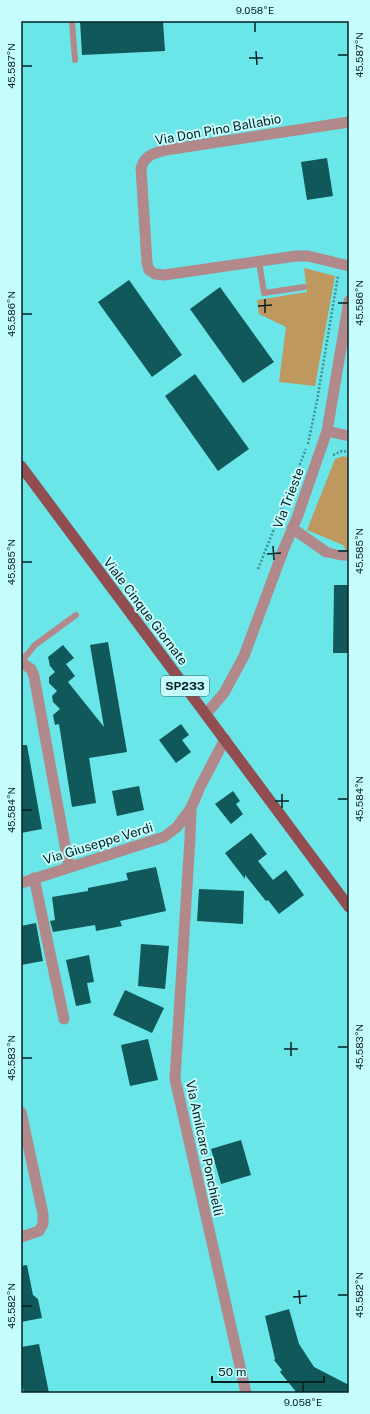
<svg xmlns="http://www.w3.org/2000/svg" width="370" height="1414" viewBox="0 0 370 1414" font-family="'Public Sans',sans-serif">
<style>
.green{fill:#be985e}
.building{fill:#105859}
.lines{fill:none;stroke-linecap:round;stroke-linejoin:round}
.path{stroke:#3e9092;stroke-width:2.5;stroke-dasharray:2 2;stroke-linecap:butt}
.service{stroke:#b2898a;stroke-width:6}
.pedestrian{stroke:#b2898a;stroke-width:10}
.minor{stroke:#b2898a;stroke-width:11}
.primary{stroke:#924d51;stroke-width:11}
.ticks{fill:none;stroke:#062122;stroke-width:1.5}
.labels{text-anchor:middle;stroke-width:4;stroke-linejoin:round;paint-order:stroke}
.shield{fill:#c5fcfd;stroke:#3f6364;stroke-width:1}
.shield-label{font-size:12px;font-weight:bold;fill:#062122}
.street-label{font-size:13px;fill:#062122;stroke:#c5fcfd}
.neatline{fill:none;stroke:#062122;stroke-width:1.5}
.ticks-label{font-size:10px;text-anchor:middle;fill:#062122}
</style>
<rect width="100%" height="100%" fill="#6ae5e8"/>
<!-- green -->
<path class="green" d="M304 268 335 276 315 386 279 382 286 327 259 314 257 300 307 292Z
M344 456 349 458V552H347L343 545 307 530 335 459Z"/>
<!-- building -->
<path class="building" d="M80 21H163L165 51 82 55Z
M327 158 333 196 307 200 301 162Z
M129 280 182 355 152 377 98 302Z
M220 287 274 362 243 383 190 309Z
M195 374 249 449 218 471 165 396Z
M334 585H349V653H333Z
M108 642 127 752 89 758 96 803 72 807 59 724 55 725 53 715 60 709 53 702 52 696 57 691 49 683V677L55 672 50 666 48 657 63 645 74 658 66 664 75 676 68 682 104 727 90 645Z
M181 724 189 735 182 740 191 752 176 763 159 740Z
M21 745H27L42 829 21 833Z
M139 786 144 810 117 816 112 791Z
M233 791 240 801 236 804 243 814 231 824 215 804Z
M251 833 267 854 258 861 273 880 286 870 304 895 279 914 268 900 266 901 245 875V879L225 853Z
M156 867 166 911 120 921 122 926 96 931 95 925 53 932 50 921 55 920 52 897 88 891V888L128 880 126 873Z
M199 889 244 891 243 924 197 921Z
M36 923 43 961 21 965V926Z
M141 944 169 946 165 989 138 986Z
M89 955 94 982 87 983 91 1003 76 1006 66 960Z
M125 990 164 1008 152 1033 113 1015Z
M148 1039 158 1080 130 1086 121 1045Z
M241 1140 251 1175 221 1184 211 1149Z
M27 1265 33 1295 38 1299 42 1318 21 1322V1266Z
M289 1309 299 1344 314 1367 349 1385V1393H297L280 1372 282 1370 274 1360 275 1359 265 1316Z
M39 1344 49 1393H24L21 1380V1347Z"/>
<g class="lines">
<!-- path -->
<path class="path" d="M308 444 317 401 338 276
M333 455 342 451 349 452
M258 569 306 449"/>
<!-- service -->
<path class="service" d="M72 21 75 60
M259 261 264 293 304 287
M21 662 35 645 76 615"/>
<!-- pedestrian -->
<path class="pedestrian" d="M326 552 339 555 349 556"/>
<!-- minor -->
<path class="minor" d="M349 122 166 150C154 153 145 155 141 168L147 263 149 270 155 274 164 275 296 256H308L349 266
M327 431 349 436
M292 528 326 552
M21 662 31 669 34 676 69 867
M206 714 224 693 244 656 283 551 298 515 327 431 349 301
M191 808 190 839 175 1079 246 1393
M34 878 64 1019
M21 883 164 837 177 827 191 808 200 787 225 739
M21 1112 43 1214V1224L39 1231 21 1237"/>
<!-- primary -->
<path class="primary" d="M21 466 349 907"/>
</g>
<!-- ticks -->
<path class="ticks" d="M255 22V32M256 51 257 65M338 55H348M249 58H263M22 66H32M265 299V313M338 303H348M258 306 272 305M22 314H32M273 546 274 560M338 551H348M267 554 281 553M22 562H32M282 794V808M338 799H348M275 801H289M22 810H32M291 1042V1056M338 1047H348M284 1049H298M22 1058H32M299 1290 300 1304M338 1295H348M293 1297 307 1296M22 1306H32M303 1382V1392"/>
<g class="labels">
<!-- shield labels -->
<rect class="shield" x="161" y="676" width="48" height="20" rx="3"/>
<g class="shield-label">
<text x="185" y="690">SP233</text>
</g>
<!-- street labels -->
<g class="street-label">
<text transform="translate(218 129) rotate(-10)" y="5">Via Don Pino Ballabio</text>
<text transform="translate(288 498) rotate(-69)" y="5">Via Trieste</text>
<text transform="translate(146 611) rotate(53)" y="5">Viale Cinque Giornate</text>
<text transform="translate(98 843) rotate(-17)" y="5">Via Giuseppe Verdi</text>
<text transform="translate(205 1148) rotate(78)" y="5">Via Amilcare Ponchielli</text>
</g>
</g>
<!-- border -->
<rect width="370" height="1414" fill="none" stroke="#c5fcfd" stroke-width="44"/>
<!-- scale -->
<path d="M212 1376v6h112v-6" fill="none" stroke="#062122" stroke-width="2"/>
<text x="218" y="1376" font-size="12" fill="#062122" stroke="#c5fcfd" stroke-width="3" paint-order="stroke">50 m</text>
<rect x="22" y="22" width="326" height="1370" class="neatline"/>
<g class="ticks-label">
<text x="255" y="14">9.058°E</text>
<text transform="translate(359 55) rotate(-90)" y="4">45.587°N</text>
<text transform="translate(11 66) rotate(-90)" y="4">45.587°N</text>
<text transform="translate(359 303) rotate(-90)" y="4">45.586°N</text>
<text transform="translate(11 314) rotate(-90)" y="4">45.586°N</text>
<text transform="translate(359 551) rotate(-90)" y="4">45.585°N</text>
<text transform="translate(11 562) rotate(-90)" y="4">45.585°N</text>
<text transform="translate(359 799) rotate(-90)" y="4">45.584°N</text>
<text transform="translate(11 810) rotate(-90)" y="4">45.584°N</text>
<text transform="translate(359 1047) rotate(-90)" y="4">45.583°N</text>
<text transform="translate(11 1058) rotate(-90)" y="4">45.583°N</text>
<text transform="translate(359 1295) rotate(-90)" y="4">45.582°N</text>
<text transform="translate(11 1306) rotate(-90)" y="4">45.582°N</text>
<text x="303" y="1406">9.058°E</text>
</g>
</svg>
